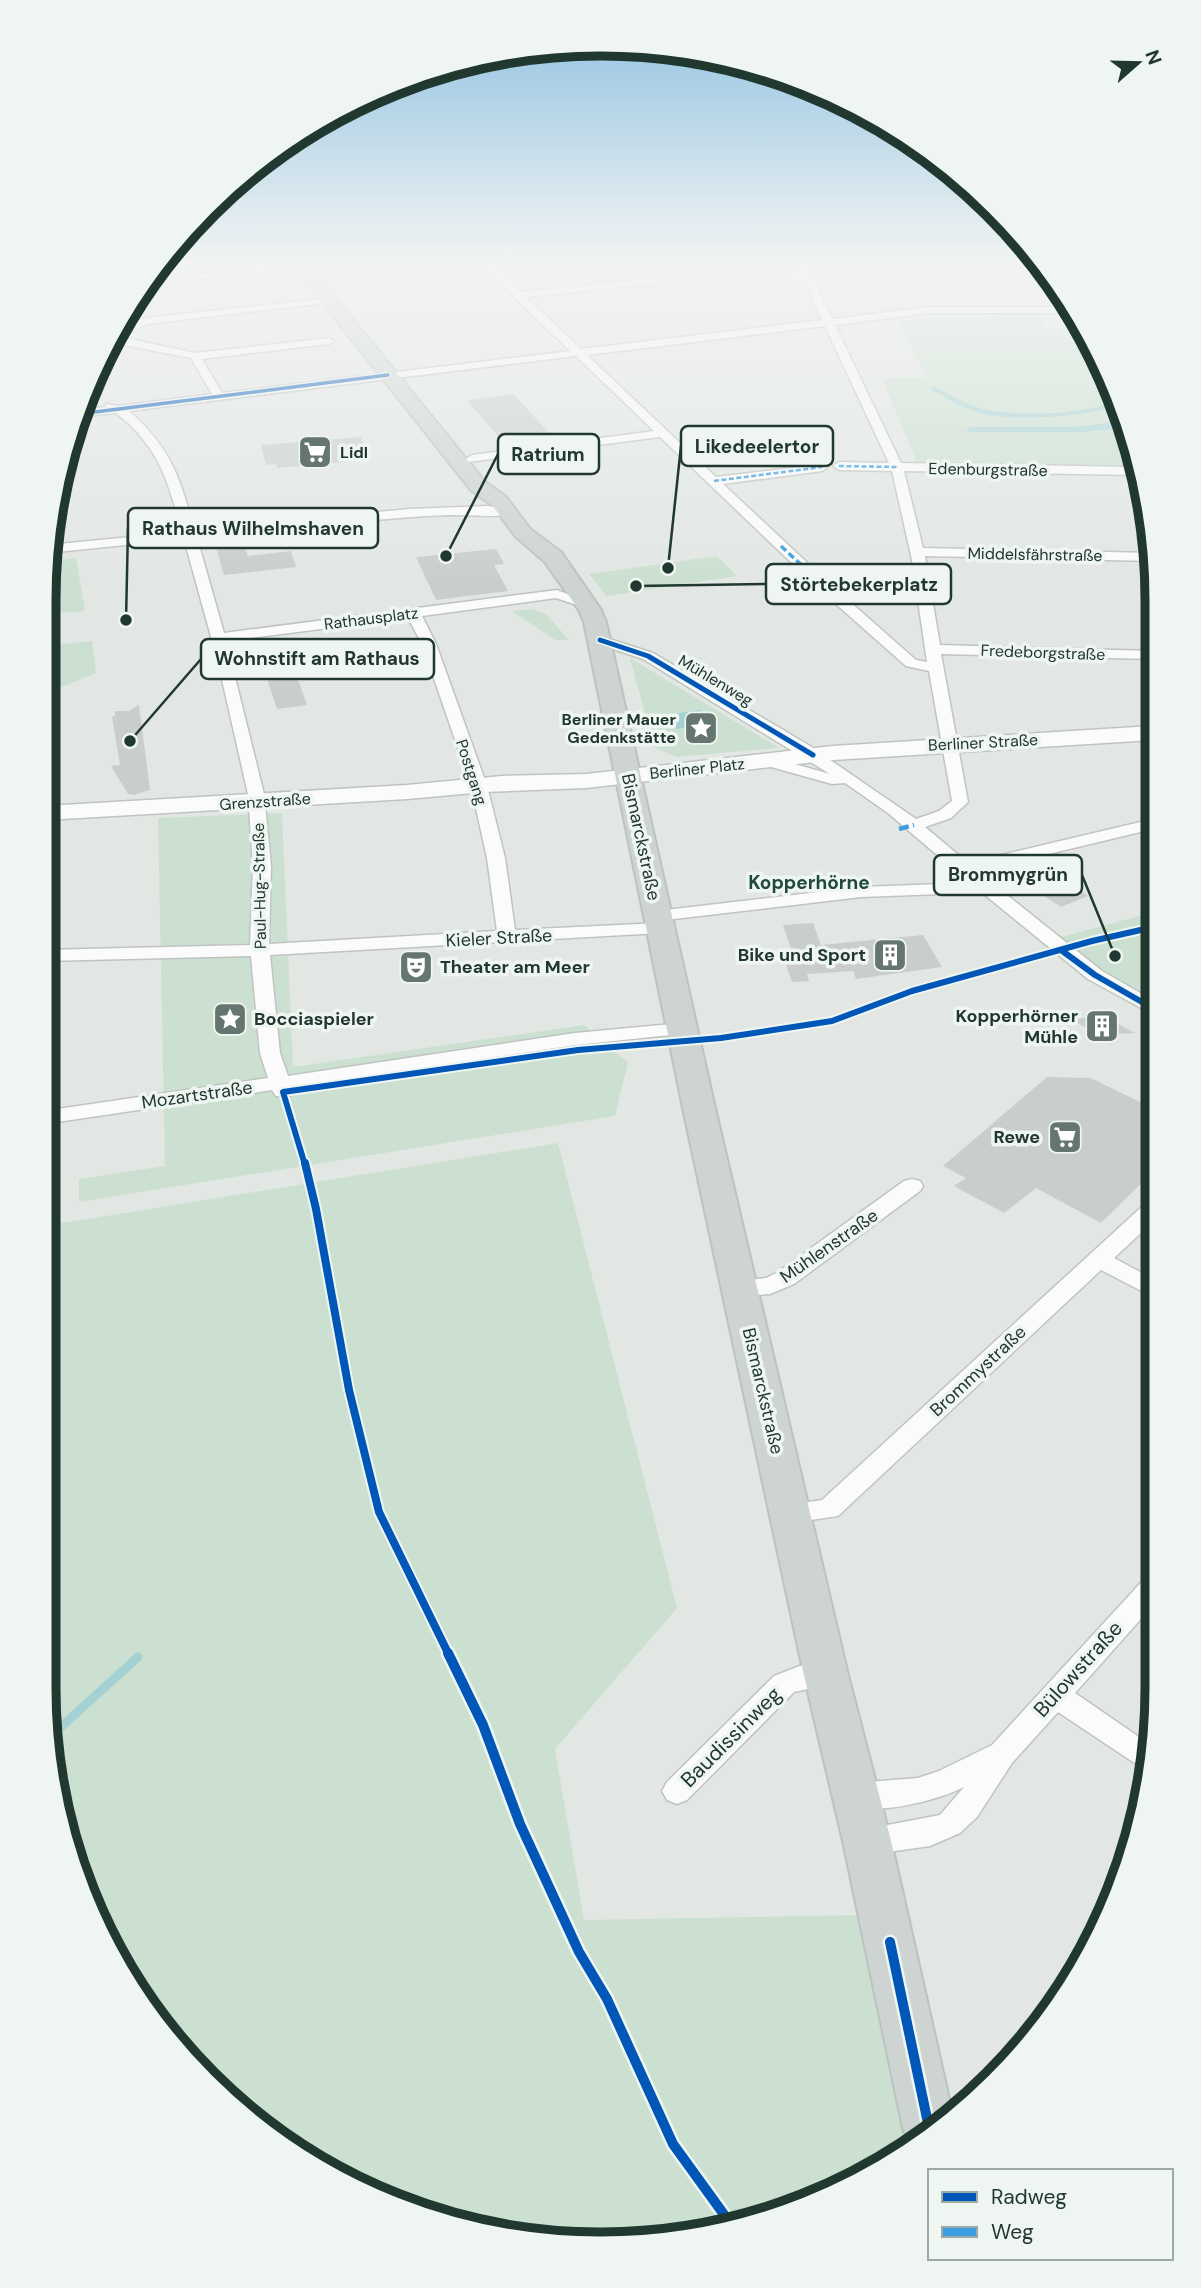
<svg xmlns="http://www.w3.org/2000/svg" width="1201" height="2288" viewBox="0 0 1201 2288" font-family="'DM Sans',sans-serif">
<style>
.green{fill:#cbe0d0}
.water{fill:#a4d1d3}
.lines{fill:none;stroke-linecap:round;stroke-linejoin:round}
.stream{stroke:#a4d1d3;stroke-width:9}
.building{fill:#c9cecc}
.minor-casing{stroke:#bfc4c1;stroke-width:3}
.secondary-casing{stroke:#bec5c1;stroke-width:3}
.primary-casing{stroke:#bcc3c0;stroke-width:4}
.minor{fill:#fbfbfb;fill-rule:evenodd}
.secondary{fill:#fbfbfb;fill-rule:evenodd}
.primary{fill:#cdd4d1;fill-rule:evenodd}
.quiet-far2{stroke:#3c9ee1;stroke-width:2.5;stroke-dasharray:5 2.5;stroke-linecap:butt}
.quiet-far1{stroke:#3c9ee1;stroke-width:3.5;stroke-dasharray:7 3.5;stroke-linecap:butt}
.quiet{stroke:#3c9ee1;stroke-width:4.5;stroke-dasharray:10 4.5;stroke-linecap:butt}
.cycleway-far4-casing{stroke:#eff6f2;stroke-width:6}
.cycleway-far3-casing{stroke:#eff6f2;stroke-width:8}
.cycleway-far2-casing{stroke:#eff6f2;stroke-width:10}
.cycleway-far1-casing{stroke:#eff6f2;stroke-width:12}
.cycleway-casing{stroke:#eff6f2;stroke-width:15}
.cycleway-far4{stroke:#0057b8;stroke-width:3.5}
.cycleway-far3{stroke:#0057b8;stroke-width:5}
.cycleway-far2{stroke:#0057b8;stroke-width:6}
.cycleway-far1{stroke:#0057b8;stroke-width:8}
.cycleway{stroke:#0057b8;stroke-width:10}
.labels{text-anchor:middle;stroke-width:7;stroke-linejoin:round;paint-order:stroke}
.far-poi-label{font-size:16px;font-weight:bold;fill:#213830;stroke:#eff6f2;text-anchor:start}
.far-street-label{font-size:16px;fill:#213830;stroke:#eff6f2}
.street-label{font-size:18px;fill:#213830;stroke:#eff6f2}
.poi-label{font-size:18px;font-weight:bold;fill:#213830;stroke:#eff6f2;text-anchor:end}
.neighbourhood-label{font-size:19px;font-weight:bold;fill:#1f493b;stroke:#eff6f2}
.near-street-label{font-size:21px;fill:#213830;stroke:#eff6f2}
.rim{fill:none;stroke:#213830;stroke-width:9}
.leader{fill:none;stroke:#213830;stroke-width:2.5}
.callout-dot{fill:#213830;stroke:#eff6f2;stroke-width:2.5}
.callout{fill:#eff6f2;stroke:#213830;stroke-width:2.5}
.callout-label{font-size:19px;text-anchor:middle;font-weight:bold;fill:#213830}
</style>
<rect width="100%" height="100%" fill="#e2e7e4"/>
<!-- green -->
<path class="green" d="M1042 315 1044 326 1082 331 1115 388 1137 468 917 463 882 378H926L899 322 941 317Z
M717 556 737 576 607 596 589 574Z
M76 558 85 611 48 614 45 620 46 561Z
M532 609 546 614 569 640H555L512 611Z
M92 641 96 673 45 694V646Z
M630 658 779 748 676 757 654 747Z
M282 813 293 1067 584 1025 628 1063 615 1116 79 1202V1179L165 1166 158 818Z
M1154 912V1004L1099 974 1054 939Z
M558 1143 677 1608 555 1749 584 1920 862 1915 906 2144 846 2187 745 2225 637 2243 457 2225 292 2151 159 2027 73 1867 44 1688V1226Z"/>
<!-- water -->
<path class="water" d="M933 386C949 394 966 404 983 409 1011 416 1097 417 1117 397L1119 404C1091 417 1011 422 980 413 963 408 947 398 931 390Z
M1124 421 1126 428 1082 432H966L970 427H1074Z
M700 710 711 724 676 729 666 715Z"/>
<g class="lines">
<!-- stream -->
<path class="stream" d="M52 1735 138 1657"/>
</g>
<!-- building -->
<path class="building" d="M514 394 556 441 508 448 467 400Z
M361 437 368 460 277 468 276 464 266 465 261 445Z
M363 525 371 543 365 544 367 547 349 549 347 544 339 545 332 529Z
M242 537 248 556 291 551 296 567 224 575 214 540Z
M496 549 504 564 494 565 508 591 436 600 416 557Z
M285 643 307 705 277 709 256 646Z
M139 705 150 790 134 795 128 794 111 766 120 765 112 717 115 716V711H129Z
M1047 862 1066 874 1059 877 1088 896 1061 907 1029 886 1040 881 1025 871Z
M813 923 821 945 923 935 942 967 856 979 853 971 807 974 809 981 792 982 782 953 792 952 783 925Z
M1069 1018H1106L1135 1033 1098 1035Z
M1047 1077 1091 1078 1154 1109V1171L1101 1223 1036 1188 1004 1213 954 1186 966 1178 943 1166Z"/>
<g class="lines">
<!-- minor casing -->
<g class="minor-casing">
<path id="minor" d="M300 263 304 264V268L144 285 148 279Z
M479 263H490L520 292 672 276 801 274 796 263H806L832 319 928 307H1068L1072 313H928L835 325 901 463 1136 467 1137 475 904 471 923 548 1153 553V561L925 556 940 645 1153 651V659L941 654 968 802 951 818 925 827 968 863 1153 819V829L977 871 1102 971 1154 1001V1015L1088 979 974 886 941 894 861 897 657 921 651 920 648 916 651 912 657 911 861 887 941 884 964 878 888 813 845 783 832 784 760 764 758 761 766 756 830 774 643 659 595 643 593 640 595 637 600 636 653 653 810 746 916 819 939 811 952 801 929 671 906 666 821 591 660 437 468 462 466 459 472 455 654 431 576 356 129 411C172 449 179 477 195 530L409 509 488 506 513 510 515 513C508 518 460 515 447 515 363 519 280 530 197 538L224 633 557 590 593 604 586 608 556 598 422 616 436 644 487 786 505 858 515 930 660 923 669 928 660 933 270 955 280 1053 288 1076 575 1033 683 1023 690 1025 693 1029 690 1033 575 1045 292 1087 293 1092 290 1096H276L272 1090 44 1124V1111L268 1078 260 1053 251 956 45 961V950L250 945 253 866 248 794 218 662 184 539 47 553 48 545 182 532C167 479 160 448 116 413L77 417 80 410 105 407 106 404 119 406 212 394 191 358 109 342 115 331 145 318 332 298 333 300 328 303 147 324 120 337 195 353 329 338 334 341 329 344 202 359 222 393 570 351ZM804 280 822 320 581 349 526 297 672 282ZM825 326 889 463 839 462 833 466 839 470 892 471 912 560 927 662 916 660 831 585 723 484 822 471 828 467 826 464 716 477 587 355ZM408 618 422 644 471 786 487 858 497 931 269 944 271 866 264 794 226 641Z
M912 1179 920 1181 923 1186 920 1191 794 1284 770 1294 739 1296 731 1294 728 1288 731 1282 766 1278 778 1272 904 1181Z
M1154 1200 1155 1220 1114 1258 1155 1280V1298L1101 1270 838 1516 790 1523 781 1520 777 1513 781 1506 822 1500 1147 1202Z
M1156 1573V1602L1075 1693 1152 1746 1148 1772 1058 1712 1012 1763 977 1817 960 1833 930 1846 867 1855 856 1851 852 1841 856 1831 940 1815 964 1787C937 1801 875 1816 846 1805L841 1796 846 1787 856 1783 918 1778 939 1771 992 1745 1147 1576Z
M826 1663 836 1667 840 1675 836 1683 794 1692 687 1800 677 1804 667 1800 662 1791 667 1782 774 1676 800 1666Z"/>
</g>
<!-- secondary casing -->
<g class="secondary-casing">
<path id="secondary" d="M1153 726V740L833 760 586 788 484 792 407 799 45 820V806L407 785 502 776 586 774 833 746Z"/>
</g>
<!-- primary casing -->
<g class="primary-casing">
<path id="primary" d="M291 263H307L485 482 506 497 530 529 561 552 601 610 606 622 715 1108 848 1675 891 1841 952 2112 909 2143 903 2128 843 1841 804 1675 683 1108 584 622 579 610 545 562 516 537 492 505 471 490Z"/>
</g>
<!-- minor -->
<use href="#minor" class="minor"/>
<!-- secondary -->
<use href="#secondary" class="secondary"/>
<!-- primary -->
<use href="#primary" class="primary"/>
<!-- quiet-far2 -->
<path class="quiet-far2" d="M839 466 897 467
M714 481 822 467"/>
<!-- quiet-far1 -->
<path class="quiet-far1" d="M781 546 826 588"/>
<!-- quiet -->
<path class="quiet" d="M899 829 914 825"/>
<!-- cycleway-far4 casing -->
<g class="cycleway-far4-casing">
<path id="cycleway-far4" d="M79 414 388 375"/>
</g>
<!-- cycleway-far3 casing -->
<g class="cycleway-far3-casing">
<path id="cycleway-far3" d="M600 640 648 656 813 755"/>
</g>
<!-- cycleway-far2 casing -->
<g class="cycleway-far2-casing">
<path id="cycleway-far2" d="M1061 950 1095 975 1154 1009
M305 1165 283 1092 578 1050 721 1038 832 1021 912 991 1092 941 1154 927"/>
</g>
<!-- cycleway-far1 casing -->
<g class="cycleway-far1-casing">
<path id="cycleway-far1" d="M305 1163 316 1209 349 1390 379 1512 449 1655"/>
</g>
<!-- cycleway casing -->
<g class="cycleway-casing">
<path id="cycleway" d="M448 1653 483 1725 520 1824 579 1952 607 1999 673 2144 733 2227
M890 1942 929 2128"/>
</g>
<!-- cycleway-far4 -->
<use href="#cycleway-far4" class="cycleway-far4"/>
<!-- cycleway-far3 -->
<use href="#cycleway-far3" class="cycleway-far3"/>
<!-- cycleway-far2 -->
<use href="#cycleway-far2" class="cycleway-far2"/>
<!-- cycleway-far1 -->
<use href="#cycleway-far1" class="cycleway-far1"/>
<!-- cycleway -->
<use href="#cycleway" class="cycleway"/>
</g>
<!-- sky -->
<linearGradient id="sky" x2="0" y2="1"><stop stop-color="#8dc0e0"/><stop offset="0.45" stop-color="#f2f4f3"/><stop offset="1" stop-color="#f2f4f3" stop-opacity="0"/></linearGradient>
<rect width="1201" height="583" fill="url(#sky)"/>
<!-- icons -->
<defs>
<g id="supermarket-square" transform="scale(1.75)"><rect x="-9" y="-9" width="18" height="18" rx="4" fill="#65756f" stroke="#eff6f2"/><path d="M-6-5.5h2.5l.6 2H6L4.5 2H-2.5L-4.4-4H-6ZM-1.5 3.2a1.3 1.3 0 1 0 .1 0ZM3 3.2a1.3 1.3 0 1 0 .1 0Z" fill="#fff"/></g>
<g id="sight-square" transform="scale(1.75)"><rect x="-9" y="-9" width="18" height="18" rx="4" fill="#65756f" stroke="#eff6f2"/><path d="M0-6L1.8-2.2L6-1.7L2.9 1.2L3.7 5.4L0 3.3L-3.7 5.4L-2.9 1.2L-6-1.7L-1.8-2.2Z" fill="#fff"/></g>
<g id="building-square" transform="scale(1.75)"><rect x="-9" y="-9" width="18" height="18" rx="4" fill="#65756f" stroke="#eff6f2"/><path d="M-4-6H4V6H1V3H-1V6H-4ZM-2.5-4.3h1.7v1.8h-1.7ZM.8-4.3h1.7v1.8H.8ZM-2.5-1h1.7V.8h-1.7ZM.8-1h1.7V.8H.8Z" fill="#fff"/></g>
<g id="theatre-square" transform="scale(1.75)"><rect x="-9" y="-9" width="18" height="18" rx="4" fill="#65756f" stroke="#eff6f2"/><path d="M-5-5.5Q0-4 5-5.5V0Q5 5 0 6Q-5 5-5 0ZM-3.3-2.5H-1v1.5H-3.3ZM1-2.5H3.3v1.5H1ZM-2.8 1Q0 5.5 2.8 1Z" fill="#fff"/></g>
</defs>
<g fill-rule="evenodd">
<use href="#supermarket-square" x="315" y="452"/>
<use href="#sight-square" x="701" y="728"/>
<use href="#building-square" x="890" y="955"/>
<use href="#theatre-square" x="416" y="967"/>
<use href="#sight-square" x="230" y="1019"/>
<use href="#building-square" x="1102" y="1026"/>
<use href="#supermarket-square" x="1065" y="1137"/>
</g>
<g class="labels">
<!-- far-poi labels -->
<g class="far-poi-label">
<text x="340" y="458">Lidl</text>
<text x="676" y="725" text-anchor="end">Berliner Mauer<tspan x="676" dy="18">Gedenkstätte</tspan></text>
</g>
<!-- far-street labels -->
<g class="far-street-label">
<text transform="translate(988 469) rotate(1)" y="6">Edenburgstraße</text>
<text transform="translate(1035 554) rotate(1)" y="6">Middelsfährstraße</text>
<text transform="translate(371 618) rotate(-7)" y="6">Rathausplatz</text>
<text transform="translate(1043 652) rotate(2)" y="6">Fredeborgstraße</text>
<text transform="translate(716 680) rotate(31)" y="6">Mühlenweg</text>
<text transform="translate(983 742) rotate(-3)" y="6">Berliner Straße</text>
<text transform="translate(697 768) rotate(-6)" y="6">Berliner Platz</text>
<text transform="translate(472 772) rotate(72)" y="6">Postgang</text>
<text transform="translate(265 801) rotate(-4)" y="6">Grenzstraße</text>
<text transform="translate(259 886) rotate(-91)" y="6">Paul-Hug-Straße</text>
</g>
<!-- street labels -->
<g class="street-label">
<text transform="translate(641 837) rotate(78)" y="6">Bismarckstraße</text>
<text transform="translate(499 938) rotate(-3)" y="6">Kieler Straße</text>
<text transform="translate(197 1095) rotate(-8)" y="6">Mozartstraße</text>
<text transform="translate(829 1246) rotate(-35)" y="6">Mühlenstraße</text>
<text transform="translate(978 1371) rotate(-43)" y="6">Brommystraße</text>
<text transform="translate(763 1391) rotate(77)" y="6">Bismarckstraße</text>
</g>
<!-- poi labels -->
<g class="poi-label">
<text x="866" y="961">Bike und Sport</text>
<text x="440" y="973" text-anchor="start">Theater am Meer</text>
<text x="1078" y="1022">Kopperhörner<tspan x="1078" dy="21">Mühle</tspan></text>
<text x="254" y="1025" text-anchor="start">Bocciaspieler</text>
<text x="1040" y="1143">Rewe</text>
</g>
<!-- neighbourhood labels -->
<g class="neighbourhood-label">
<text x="809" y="889">Kopperhörne</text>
</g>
<!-- near-street labels -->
<g class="near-street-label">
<text transform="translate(1078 1669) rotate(-48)" y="7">Bülowstraße</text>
<text transform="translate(731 1737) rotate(-45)" y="7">Baudissinweg</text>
</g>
</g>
<!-- crop -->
<path d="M0 0H1201V2288H0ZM600 56H601A544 544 0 0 1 1145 600V1688A544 544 0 0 1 601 2232H600A544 544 0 0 1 56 1688V600A544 544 0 0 1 600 56Z" fill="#eff6f2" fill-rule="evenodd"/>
<path class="rim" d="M600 56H601A544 544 0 0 1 1145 600V1688A544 544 0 0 1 601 2232H600A544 544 0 0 1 56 1688V600A544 544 0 0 1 600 56Z"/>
<!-- callouts -->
<path class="leader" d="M668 568L681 446M446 556L498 454M126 620L128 528M636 586L766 584M130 741L201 659M1115 956L1082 875"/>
<g class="callout-dot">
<circle cx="668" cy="568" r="7"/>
<circle cx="446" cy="556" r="7"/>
<circle cx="126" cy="620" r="7"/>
<circle cx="636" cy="586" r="7"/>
<circle cx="130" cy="741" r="7"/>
<circle cx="1115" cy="956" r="7"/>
</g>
<g class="callout">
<rect x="681" y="426" width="152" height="40" rx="7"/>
<rect x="498" y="434" width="101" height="40" rx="7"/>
<rect x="128" y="508" width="250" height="40" rx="7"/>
<rect x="766" y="564" width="185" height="40" rx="7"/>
<rect x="201" y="639" width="233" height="40" rx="7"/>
<rect x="934" y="855" width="148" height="40" rx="7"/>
</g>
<g class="callout-label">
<text x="757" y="453">Likedeelertor</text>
<text x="548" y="461">Ratrium</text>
<text x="253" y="535">Rathaus Wilhelmshaven</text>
<text x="859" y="591">Störtebekerplatz</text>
<text x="317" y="665">Wohnstift am Rathaus</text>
<text x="1008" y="881">Brommygrün</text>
</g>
<!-- legend -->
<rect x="928" y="2169" width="245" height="91" fill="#eff6f2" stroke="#9daaa4" stroke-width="2"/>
<rect x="942" y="2192" width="35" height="10" fill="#0057b8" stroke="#9daaa4" stroke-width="2"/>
<text x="991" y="2204" font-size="21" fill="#213830">Radweg</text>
<rect x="942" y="2227" width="35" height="10" fill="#3c9ee1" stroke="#9daaa4" stroke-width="2"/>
<text x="991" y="2239" font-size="21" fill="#213830">Weg</text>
<!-- north arrow -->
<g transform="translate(1138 63) rotate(70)" stroke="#eff6f2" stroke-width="5" paint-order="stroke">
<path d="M0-5L12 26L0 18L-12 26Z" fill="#213830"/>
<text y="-10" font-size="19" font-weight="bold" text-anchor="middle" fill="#213830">N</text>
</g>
</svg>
